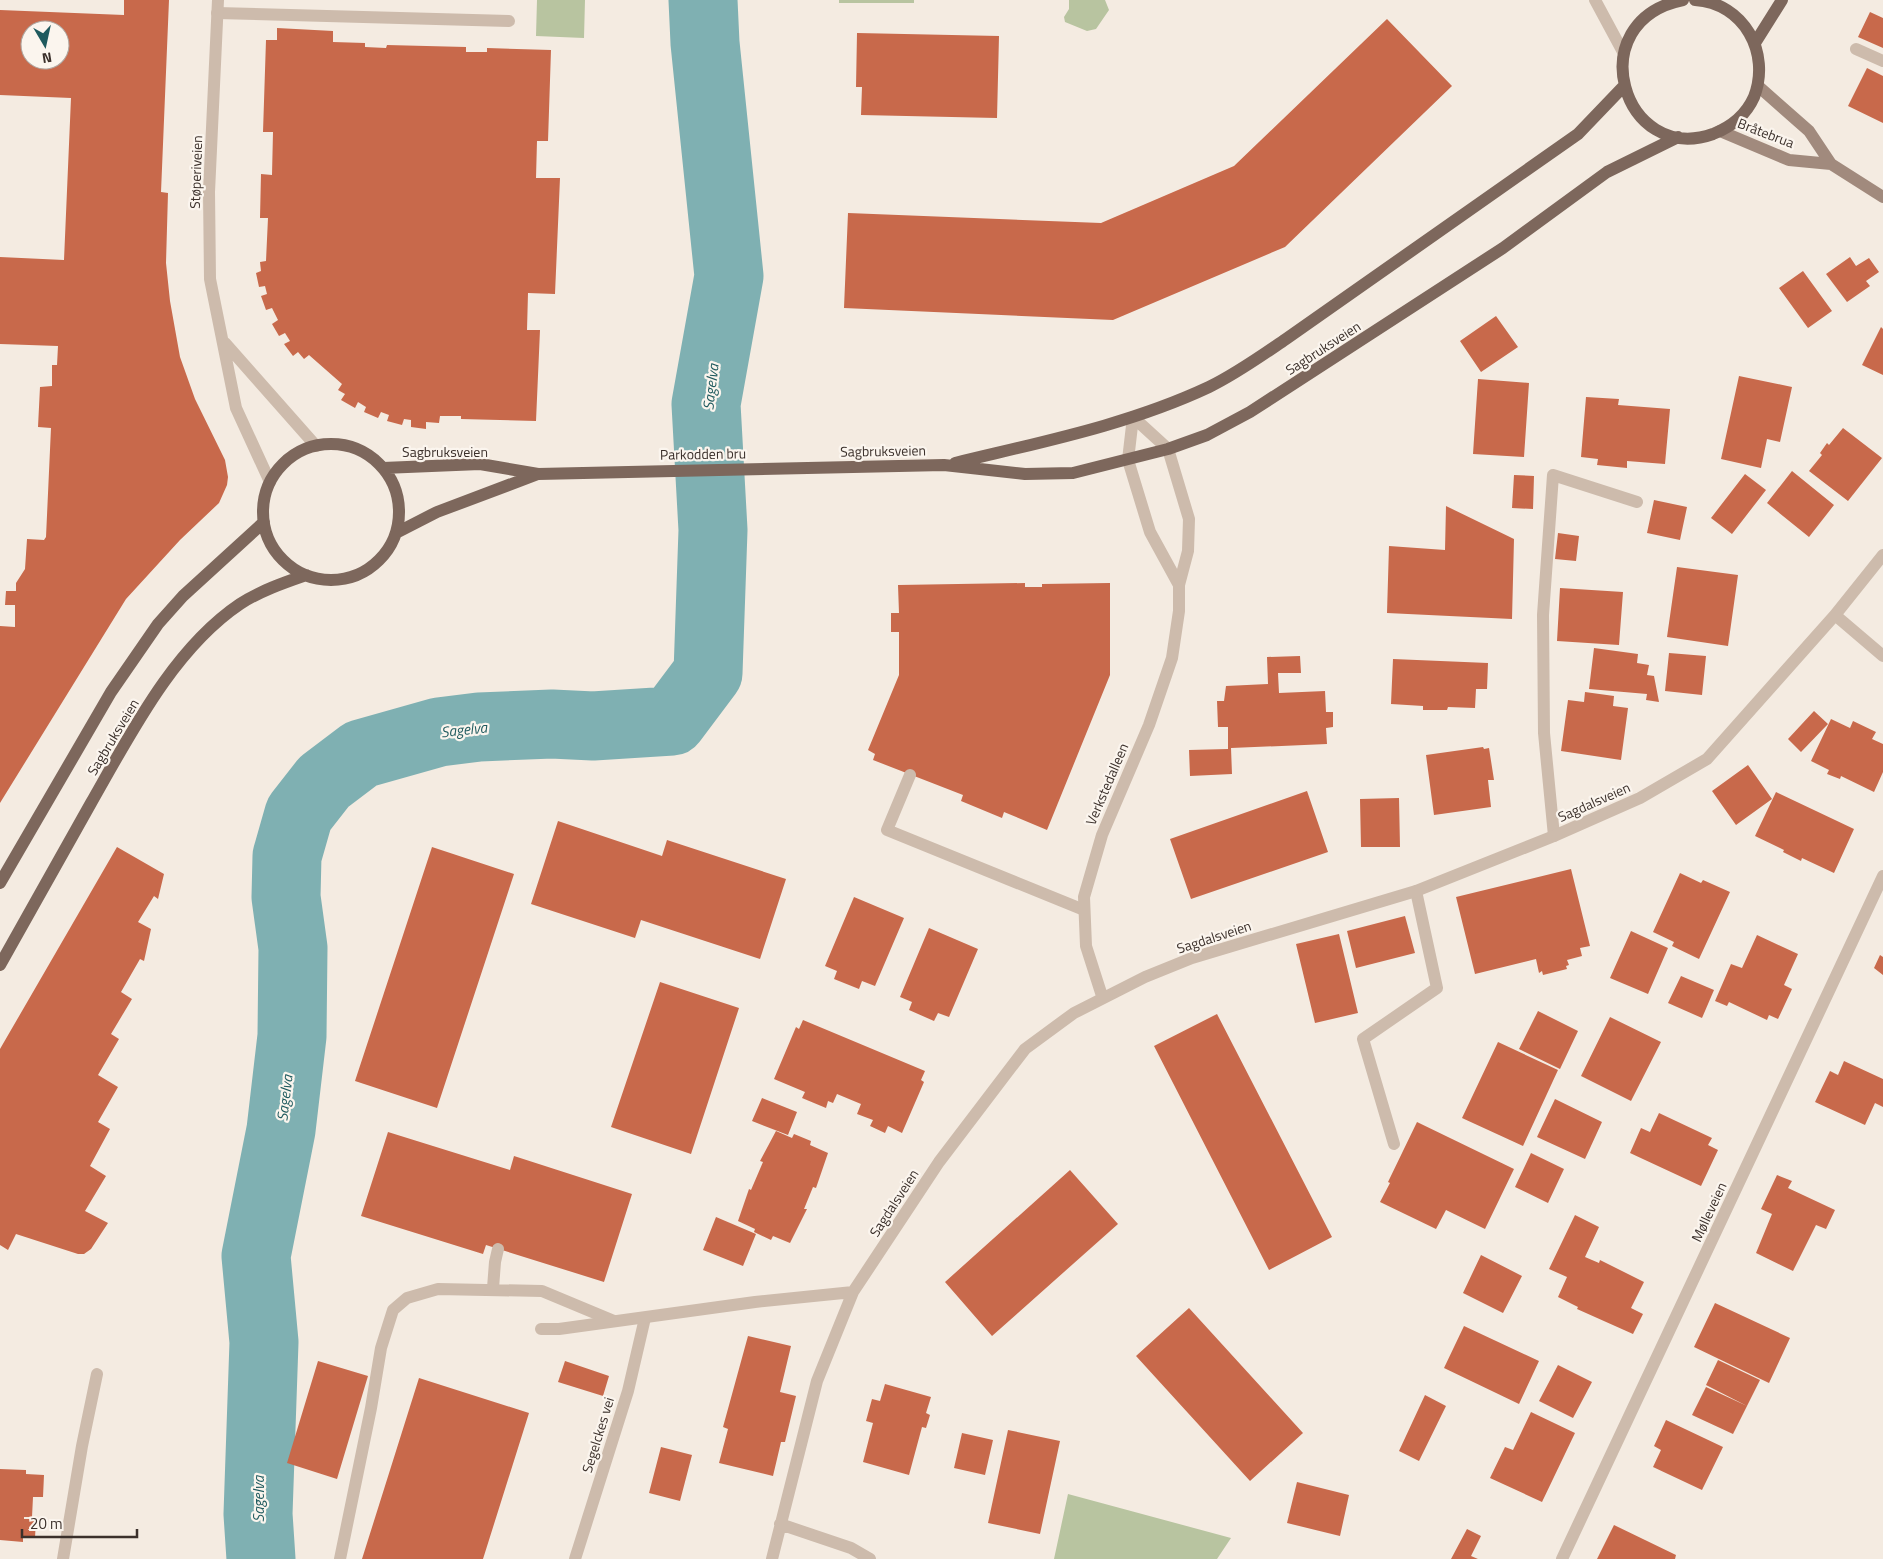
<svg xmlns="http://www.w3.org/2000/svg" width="1883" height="1559" viewBox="0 0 1883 1559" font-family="'Titillium Web',sans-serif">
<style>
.green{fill:#b8c4a0}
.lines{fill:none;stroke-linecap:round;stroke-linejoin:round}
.river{stroke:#7fb0b2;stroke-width:69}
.building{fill:#c8694b;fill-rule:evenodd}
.lane{stroke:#cdbbac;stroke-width:12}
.street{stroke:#cdbbac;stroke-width:12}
.secondary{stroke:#a18a7d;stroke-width:12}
.primary{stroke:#7d675c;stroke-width:12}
.labels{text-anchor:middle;stroke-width:4.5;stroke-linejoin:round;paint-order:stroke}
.street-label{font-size:14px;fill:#3b302b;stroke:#fbf5ee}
.water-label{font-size:15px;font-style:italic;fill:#1f5a5e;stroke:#fbf5ee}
</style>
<rect width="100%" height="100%" fill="#f4ebe1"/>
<!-- green -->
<path class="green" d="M537 0H585L584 38 536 36Z
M839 0H914V3H839Z
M1069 0H1105L1109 10 1096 29 1087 31 1065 22 1064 17 1069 9Z
M1068 1494 1231 1538 1217 1559H1054Z"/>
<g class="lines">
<!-- river -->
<path class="river" d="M261 1559 258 1514 264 1342 256 1256 281 1130 292 1036 293 948 286 897 287 856 299 814 324 782 361 754 439 732 479 727 552 724 593 726 672 721 708 673 713 530 706 404 729 276 705 43 703 0"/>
</g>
<!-- building -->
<path class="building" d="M124 0H169L161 192 168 193 166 263 170 301 180 357 195 399 225 460 228 477 227 485 219 503 180 540 126 599 0 803V626L15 627V605H5L6 591H16V583L25 569 27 539 44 540 46 537 51 428 38 427 40 387 52 386V365H57L58 346 0 344V257L64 260 71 98 0 95V10L124 15ZM30 30H60V60H30Z
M1870 12 1883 18V48L1858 37Z
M1387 19 1452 86 1285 247 1113 320 844 308 848 213 1101 223 1234 166Z
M277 28 333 31V42L365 43V47L386 48 387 45 466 47V52H487V48L551 50 548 141H537L536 178H560L555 294 528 293 527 330H540L536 421 461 419V416H440L439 423 426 422V429L411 427V420L404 419 402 425 387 421 389 415 381 412 378 418 364 412 366 407 358 402 355 408 341 400 345 394 338 390 342 384 309 355 304 359 298 352 293 356 284 344 290 341 285 333 279 336 272 324 278 320 272 308 266 310 261 296 267 294 265 286 259 287 256 273 261 271 260 262 266 261 268 218H260L261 174 272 175 273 132H263L266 40H277Z
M857 33 999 36 997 118 861 115 862 87H856Z
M1867 68 1883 76V123L1848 106Z
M1850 257 1856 266 1869 258 1879 272 1866 281 1870 286 1847 302 1826 274Z
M1803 271 1832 311 1808 328 1779 288Z
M1496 316 1518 347 1481 372 1460 341Z
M1881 327 1883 329V375L1862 365Z
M1739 376 1792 387 1780 442 1767 439 1761 468 1721 459Z
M1478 379 1529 383 1524 457 1473 454Z
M1586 397 1619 399 1618 405 1670 409 1665 464 1627 461V468L1597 465 1598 459 1581 457Z
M1843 428 1882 458 1848 501 1809 471 1822 455 1820 453 1827 443 1829 445Z
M1792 471 1834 505 1809 537 1767 503Z
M1745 474 1766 490 1732 534 1711 518Z
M1514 475 1534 476 1533 509 1512 508Z
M1654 500 1687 507 1680 540 1647 533Z
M1446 506 1514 539 1512 619 1387 613 1389 546 1445 550Z
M1558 533 1579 536 1576 561 1555 559Z
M1677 567 1738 575 1728 646 1667 637Z
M1025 583V587H1042V584L1110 583V675L1047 830 1004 812 1002 818 961 801 963 795 873 760 875 754 868 750 899 675V632H891V613H899L898 585Z
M1560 588 1623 592 1619 645 1557 641Z
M1594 648 1638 654 1637 663 1649 665 1647 675 1654 676 1659 702 1646 700 1647 694 1589 689Z
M1669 653 1706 656 1702 695 1665 691Z
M1300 656 1301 673H1278L1279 693 1325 691 1326 712H1333V727L1326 728 1327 744 1231 748 1232 774 1190 776 1189 750 1228 749V727H1218L1217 701H1224L1226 686 1268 684 1267 657Z
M1393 659 1488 663 1487 689H1476L1475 708 1448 707 1447 710H1423V706L1391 704Z
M1585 692 1614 696 1613 706 1628 708 1621 760 1561 751 1568 700 1584 702Z
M1814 711 1828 724 1801 752 1788 739Z
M1831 719 1850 728 1853 721 1876 732 1872 739 1883 744V772L1874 792 1841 776 1840 779 1827 774 1829 770 1811 761Z
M1483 747 1484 749 1489 748 1494 780H1488L1491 807 1434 815 1426 755Z
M1748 765 1772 799 1736 825 1712 791Z
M1307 791 1328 852 1191 899 1170 839Z
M1776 792 1854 829 1834 873 1802 858 1801 861 1783 852 1784 850 1755 836Z
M1399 798 1400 847H1361L1360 799Z
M558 821 662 856 667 840 786 879 760 959 641 920 635 938 531 904Z
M117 847 164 874 158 899 154 896 138 922 151 929 144 961 140 959 121 992 132 999 111 1034 119 1039 98 1075 118 1087 98 1122 110 1129 90 1166 106 1176 85 1211 108 1223 91 1249 84 1254H78L16 1234 8 1250 0 1245V1049Z
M432 847 514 874 437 1108 355 1081Z
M1571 869 1590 946 1580 948 1582 956 1567 960 1569 965 1566 966 1567 969 1543 975 1542 971 1539 973 1536 959 1475 974 1456 897Z
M1680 873 1701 883 1703 880 1730 892 1699 959 1672 946 1674 942 1653 932Z
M854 897 904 918 875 986 862 981 859 989 834 979 837 971 825 966Z
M1405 916 1415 953 1356 968 1347 931Z
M929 928 978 949 949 1017 938 1013 934 1021 909 1010 912 1002 900 997Z
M1631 931 1668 948 1648 994 1610 978Z
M1339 934 1358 1013 1315 1023 1296 944Z
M1757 935 1798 954 1784 985 1792 989 1778 1019 1769 1015 1767 1020 1729 1002 1727 1006 1715 1001 1731 964 1742 968Z
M1880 955 1883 957V975L1874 968Z
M1681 976 1714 990 1702 1018 1668 1003Z
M660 982 739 1008 691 1154 611 1127Z
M1538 1011 1578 1031 1560 1069 1519 1049Z
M1217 1014 1332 1237 1269 1270 1154 1046Z
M1610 1017 1661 1042 1631 1101 1581 1076Z
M803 1020 925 1071 921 1080 924 1082 902 1133 888 1126 885 1133 870 1126 873 1120 857 1114 861 1104 837 1094 833 1103 828 1101 826 1108 802 1098 805 1092 774 1079 796 1027 799 1029Z
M1498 1042 1558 1070 1523 1146 1462 1118Z
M1844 1061 1883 1079V1107L1875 1103 1865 1125 1815 1102 1830 1071 1838 1075Z
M762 1098 797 1112 788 1135 752 1121Z
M1555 1099 1602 1122 1585 1159 1537 1137Z
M1659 1113 1712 1138 1708 1145 1718 1150 1701 1186 1630 1153 1641 1128 1650 1132Z
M1417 1122 1514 1169 1485 1229 1446 1210 1436 1229 1380 1202 1390 1183 1388 1182Z
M776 1131 792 1138 794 1134 811 1141 810 1145 828 1153 816 1188 813 1187 804 1209H807L790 1243 773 1236 771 1240 754 1232 755 1229 738 1221 749 1189 751 1190 763 1162 760 1161Z
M388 1132 510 1170 514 1156 632 1194 604 1282 486 1245 483 1254 361 1216Z
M1531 1153 1564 1169 1548 1203 1515 1187Z
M1070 1170 1118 1224 992 1336 945 1282Z
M1777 1175 1792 1181 1788 1188 1835 1210 1826 1229 1816 1225 1793 1271 1756 1253 1772 1214 1761 1209Z
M1575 1215 1599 1227 1585 1257 1599 1263 1600 1260 1644 1282 1631 1308 1643 1314 1633 1334 1577 1309 1578 1307 1558 1297 1567 1277 1549 1269Z
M716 1217 756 1234 743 1266 703 1250Z
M1481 1255 1522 1276 1503 1313 1463 1293Z
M1715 1303 1790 1338 1769 1383 1694 1347Z
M1189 1308 1303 1433 1250 1481 1136 1356Z
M1464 1326 1539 1361 1519 1404 1444 1368Z
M748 1336 791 1346 780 1392 796 1396 785 1442H781L773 1476 719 1463 728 1429 723 1427Z
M1718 1360 1760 1380 1747 1406 1706 1385Z
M318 1361 368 1376 337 1479 287 1463Z
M565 1361 609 1376 603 1396 558 1382Z
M1558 1365 1592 1382 1573 1418 1539 1401Z
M419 1378 529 1413 483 1559H362Z
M885 1384 931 1397 926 1413 930 1415 926 1428 922 1427 909 1475 863 1462 873 1423 866 1421 872 1399 880 1401Z
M1706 1387 1747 1406 1733 1434 1692 1415Z
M1425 1395 1446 1406 1419 1461 1399 1451Z
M1531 1412 1575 1433 1542 1502 1490 1478 1505 1447 1513 1450Z
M1666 1420 1723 1447 1702 1490 1653 1467 1661 1450 1654 1446Z
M1008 1430 1060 1441 1040 1534 988 1523Z
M962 1433 993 1440 985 1475 954 1468Z
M661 1447 692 1455 680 1501 649 1493Z
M0 1469 26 1470V1474L44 1475 43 1497H33L32 1517H24V1519H36L35 1538 23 1537V1542L0 1540Z
M1297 1482 1349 1495 1340 1536 1287 1523Z
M1614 1525 1676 1555 1675 1559H1597Z
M1467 1529 1481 1536 1471 1556 1478 1559H1451Z"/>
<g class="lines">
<!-- lane -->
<path class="lane" d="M1595 0 1623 52
M217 13 509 21
M1856 49 1883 61
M910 775 887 830 1084 910
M1554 836 1544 733 1543 615 1553 475 1637 502
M1394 1144 1363 1039 1437 988 1416 891
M493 1288 495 1262 498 1249
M63 1559 82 1446 97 1374
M340 1559 371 1408 381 1348 393 1310 407 1298 438 1289 542 1291 614 1321
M575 1559 628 1391 645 1318"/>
<!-- street -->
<path class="street" d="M218 0 209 192 210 279 236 408 270 482
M225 343 316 446
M1133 417 1128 460 1150 532 1179 585
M1835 615 1883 656
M1102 996 1086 946 1084 897 1102 835 1149 725 1172 658 1179 611V585L1188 551 1189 519 1168 449 1133 417
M541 1329H559L755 1302 853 1292
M780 1524 851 1548 870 1559
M772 1559 817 1381 853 1292 939 1162 1025 1049 1074 1013 1145 977 1192 958 1416 891 1554 836 1640 798 1707 759 1835 615 1883 555
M1562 1559 1883 876"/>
<!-- secondary -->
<path class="secondary" d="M1758 86 1809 131 1831 164 1883 197
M1720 131 1789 160 1831 164"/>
<!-- primary -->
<path class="primary" d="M1683 0C1579 21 1623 166 1713 134 1731 127 1746 115 1754 97 1771 53 1744 3 1695 0
M1755 43 1782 0
M263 512a68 68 0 1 1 136 0a68 68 0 1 1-136 0Z
M955 463C1041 442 1128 425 1209 387 1236 374 1261 356 1286 339L1578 134 1624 86
M383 468 480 464 538 474 944 465 1025 474 1073 473 1168 449 1207 435 1250 412 1503 248 1607 172 1678 137
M396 533 437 512 538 474
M0 883 111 692 158 624 183 596 264 522
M0 965C30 911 61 857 91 803 130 735 173 649 240 604 260 591 283 583 306 575"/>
</g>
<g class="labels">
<!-- street labels -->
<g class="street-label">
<text transform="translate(1766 133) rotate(21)" y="5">Bråtebrua</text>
<text transform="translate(196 172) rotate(-88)" y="5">Støperiveien</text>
<text transform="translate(1323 348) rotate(-33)" y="5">Sagbruksveien</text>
<text transform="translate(883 451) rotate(-1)" y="5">Sagbruksveien</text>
<text x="445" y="457">Sagbruksveien</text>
<text transform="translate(703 454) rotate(-1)" y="5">Parkodden bru</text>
<text transform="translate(113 737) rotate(-59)" y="5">Sagbruksveien</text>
<text transform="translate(1107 784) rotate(-67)" y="5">Verkstedalleen</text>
<text transform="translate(1594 802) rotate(-24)" y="5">Sagdalsveien</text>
<text transform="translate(1214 937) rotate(-18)" y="5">Sagdalsveien</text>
<text transform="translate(894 1203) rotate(-57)" y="5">Sagdalsveien</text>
<text transform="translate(1709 1212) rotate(-65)" y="5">Mølleveien</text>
<text transform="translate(598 1435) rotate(-73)" y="5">Segelckes vei</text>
</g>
<!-- water labels -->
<g class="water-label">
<text transform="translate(711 387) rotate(-83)" y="5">Sagelva</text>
<text transform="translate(464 730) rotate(-6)" y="5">Sagelva</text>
<text transform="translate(285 1098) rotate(-83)" y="5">Sagelva</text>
<text transform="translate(259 1499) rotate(-90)" y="5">Sagelva</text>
</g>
</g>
<!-- north arrow -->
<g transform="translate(45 45) rotate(171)"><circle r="24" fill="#fbf5ee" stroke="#aea6a0"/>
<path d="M0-4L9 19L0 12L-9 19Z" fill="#1f5a5e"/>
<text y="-8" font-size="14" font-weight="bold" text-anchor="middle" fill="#3b302b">N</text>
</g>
<!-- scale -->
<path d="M22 1529v8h115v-8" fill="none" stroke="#3b302b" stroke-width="2.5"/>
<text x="30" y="1529" font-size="15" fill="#3b302b" stroke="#fbf5ee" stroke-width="4" paint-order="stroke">20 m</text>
</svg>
